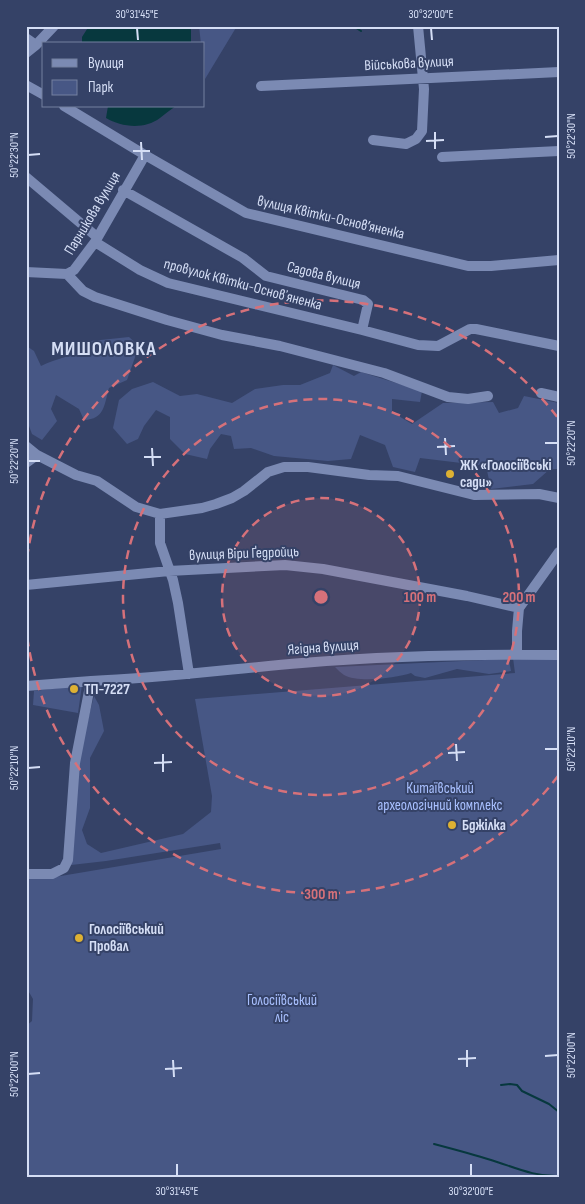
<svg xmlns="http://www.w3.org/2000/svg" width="585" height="1204" viewBox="0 0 585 1204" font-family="'Sofia Sans Condensed',sans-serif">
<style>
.green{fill:#475785}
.water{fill:#07383e}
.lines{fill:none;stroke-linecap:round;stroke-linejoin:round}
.stream{stroke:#07383e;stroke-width:2}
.minor{stroke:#7b8ab3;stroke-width:10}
.ticks{fill:none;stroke:#d5def5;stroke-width:2}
.ring{fill:none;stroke:#d6717a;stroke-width:2.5;stroke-dasharray:9 6}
.poi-dot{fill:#ddb133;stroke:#354267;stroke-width:2}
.labels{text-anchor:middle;stroke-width:4;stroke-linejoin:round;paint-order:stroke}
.street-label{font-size:15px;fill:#d5def5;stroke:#354267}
.poi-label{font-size:15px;font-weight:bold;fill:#d5def5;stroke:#354267;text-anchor:start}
.park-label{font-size:15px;fill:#a9c0ff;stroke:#354267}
.district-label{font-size:20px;font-weight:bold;letter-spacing:1px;fill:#d5def5;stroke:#354267}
.centre{fill:#d6717a;stroke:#354267;stroke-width:2.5}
.ring-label{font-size:15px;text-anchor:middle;font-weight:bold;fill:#d6717a;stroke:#354267;stroke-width:4;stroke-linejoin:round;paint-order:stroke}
.neatline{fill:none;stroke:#d5def5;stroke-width:2}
.ticks-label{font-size:12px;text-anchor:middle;fill:#d5def5}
</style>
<rect width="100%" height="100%" fill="#354267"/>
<!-- green -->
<path class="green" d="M199 26H237L205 79 204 44H201Z
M26 331 28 347 34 351 41 366C58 357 79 357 91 341L129 337 139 346 127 380 109 388C104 405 105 419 84 420L79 409 56 395 51 409 57 421 42 440 32 434 26 418 28 406 26 404Z
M333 365 354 376 361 372 422 391 420 402 392 399V412L412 424 443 403 493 402 499 413 518 408 524 396 559 403V469H550L533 484 491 489 486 466 420 458 415 472 393 467 385 445 360 435 351 459 328 461 274 456 251 448 234 449 231 436 221 434 210 449 207 459 185 454 170 439V417L156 410 144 426 138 439 127 444 113 428 119 400 132 389 153 382 180 396 197 394 232 403 255 389 283 385H300L330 373Z
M513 658 559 659V1178H26V1026L32 1021 33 999 26 987V877L43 879 221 849 220 843 106 861 71 865C69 811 80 748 94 696L99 705 104 731 90 758V808L82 830 87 844 101 853 183 834 211 812 212 796 195 699 515 673Z
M484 660H509L511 671 489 674 457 669 425 678 415 676 411 673C396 678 358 683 344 675 341 673 338 670 335 667Z
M82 685 78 713 33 705 34 691Z"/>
<!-- water -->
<path class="water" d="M89 26H191V44H82V37Z
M108 106H176C170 110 165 114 160 118 144 130 121 127 106 118Z"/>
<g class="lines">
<!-- stream -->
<path class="stream" d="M353 26 361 31
M501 1085 510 1084 517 1085 522 1091 549 1104 559 1112
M434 1144C453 1149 472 1154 491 1160 514 1167 534 1177 559 1176"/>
<!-- minor -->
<path class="minor" d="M26 38 36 45
M26 53 36 45 54 26
M26 85 44 95
M261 86 559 72
M64 106 145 155 246 213 468 266H491L559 260
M373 140 406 144 416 139 422 131 424 89 418 26
M442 157 559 151
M26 177 97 237
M123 190 243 258 266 276 363 300 368 304 362 330 418 345 438 346 470 329H476L559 346
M95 242 140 270 168 283 362 330
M26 272 67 274 74 270 95 242 145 155
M67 274 83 291 95 297 167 320 222 335 280 346 384 373 448 397 468 399 488 396
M541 393 559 397
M26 446 37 455 76 475 97 481 136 507 160 514 202 508 216 504 232 498 244 491 268 472 284 467H308L369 475 398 476 474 495 539 494 559 498
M26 463 37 455
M160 514V543L173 580 178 603 189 674
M26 585 169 571 285 565 323 569 467 596 519 608
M517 654V631L519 608 559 552
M26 686 91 681
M26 874H52L64 868 68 860 75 763 91 681C161 678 231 669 302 663 387 656 473 654 559 655"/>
</g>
<!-- ticks -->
<path class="ticks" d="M137 28 138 40M431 28 432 40M435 132V149M545 137 558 136M426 141 444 140M141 142 142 160M133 151H150M28 155 40 154M445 438 446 455M545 443H558M437 447 455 446M152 448 153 466M144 457H161M28 461H40M456 744 457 761M545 749H558M448 753 465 752M163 754V772M154 763 172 762M28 768 40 767M467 1050V1067M545 1056 558 1055M458 1059 476 1058M173 1060 174 1077M165 1069 182 1068M28 1074 40 1073M177 1164V1176M471 1164V1176"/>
<!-- distance rings -->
<circle cx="321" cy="597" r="99" fill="#d6717a" fill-opacity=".12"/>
<g class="ring">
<circle cx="321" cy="597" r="99"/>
<circle cx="321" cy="597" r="198"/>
<path d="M558 776A297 297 0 0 1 27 636M27 558A297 297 0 0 1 558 418"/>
</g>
<!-- markers -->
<g class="poi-dot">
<circle cx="450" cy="474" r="5"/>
<circle cx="74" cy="689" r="5"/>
<circle cx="452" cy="825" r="5"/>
<circle cx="79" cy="938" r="5"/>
</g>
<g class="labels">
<!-- street labels -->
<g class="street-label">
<text transform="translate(409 63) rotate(-3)" y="5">Військова вулиця</text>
<text transform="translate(92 213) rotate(-59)" y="5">Парникова вулиця</text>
<text transform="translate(331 217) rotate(13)" y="5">вулиця Квітки-Основ’яненка</text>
<text transform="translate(324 275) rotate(14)" y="5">Садова вулиця</text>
<text transform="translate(243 284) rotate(15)" y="5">провулок Квітки-Основʼяненка</text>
<text transform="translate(244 553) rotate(-2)" y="5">вулиця Віри Ґедройць</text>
<text transform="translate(323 647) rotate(-4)" y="5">Ягідна вулиця</text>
</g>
<!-- poi labels -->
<g class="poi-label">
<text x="460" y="470">ЖК «Голосіївські<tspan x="460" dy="17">сади»</tspan></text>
<text x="84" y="694">ТП-7227</text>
<text x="462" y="830">Бджілка</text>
<text x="89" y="934">Голосіївський<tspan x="89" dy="17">Провал</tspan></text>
</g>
<!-- park labels -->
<g class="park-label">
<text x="440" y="793">Китаївський<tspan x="440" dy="17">археологічний комплекс</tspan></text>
<text x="282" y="1005">Голосіївський<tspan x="282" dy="17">ліс</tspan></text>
</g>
<!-- district labels -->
<g class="district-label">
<text x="104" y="355">МИШОЛОВКА</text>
</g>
</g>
<circle cx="321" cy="597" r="8" class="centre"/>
<g class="ring-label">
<text x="420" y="602">100 m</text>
<text x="519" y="602">200 m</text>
<text x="321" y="899">300 m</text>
</g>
<!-- border -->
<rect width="585" height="1204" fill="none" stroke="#354267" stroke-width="55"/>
<!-- legend -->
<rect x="42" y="42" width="162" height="65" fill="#354267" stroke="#7580a0"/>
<rect x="52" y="59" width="25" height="8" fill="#7b8ab3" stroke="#7580a0"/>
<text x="88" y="68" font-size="15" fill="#d5def5">Вулиця</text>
<rect x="52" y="80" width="25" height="15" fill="#475785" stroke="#7580a0"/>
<text x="88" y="92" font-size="15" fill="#d5def5">Парк</text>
<rect x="28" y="28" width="530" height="1148" class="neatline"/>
<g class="ticks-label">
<text x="137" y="18">30°31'45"E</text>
<text x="431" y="18">30°32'00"E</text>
<text transform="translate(571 136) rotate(-90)" y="4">50°22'30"N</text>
<text transform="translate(14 155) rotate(-90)" y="4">50°22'30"N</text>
<text transform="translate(571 443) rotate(-90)" y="4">50°22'20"N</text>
<text transform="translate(14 461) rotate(-90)" y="4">50°22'20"N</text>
<text transform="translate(571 749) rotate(-90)" y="4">50°22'10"N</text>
<text transform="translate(14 768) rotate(-90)" y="4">50°22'10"N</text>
<text transform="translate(571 1055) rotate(-90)" y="4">50°22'00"N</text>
<text transform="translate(14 1074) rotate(-90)" y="4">50°22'00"N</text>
<text x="177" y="1195">30°31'45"E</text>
<text x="471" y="1195">30°32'00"E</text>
</g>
</svg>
